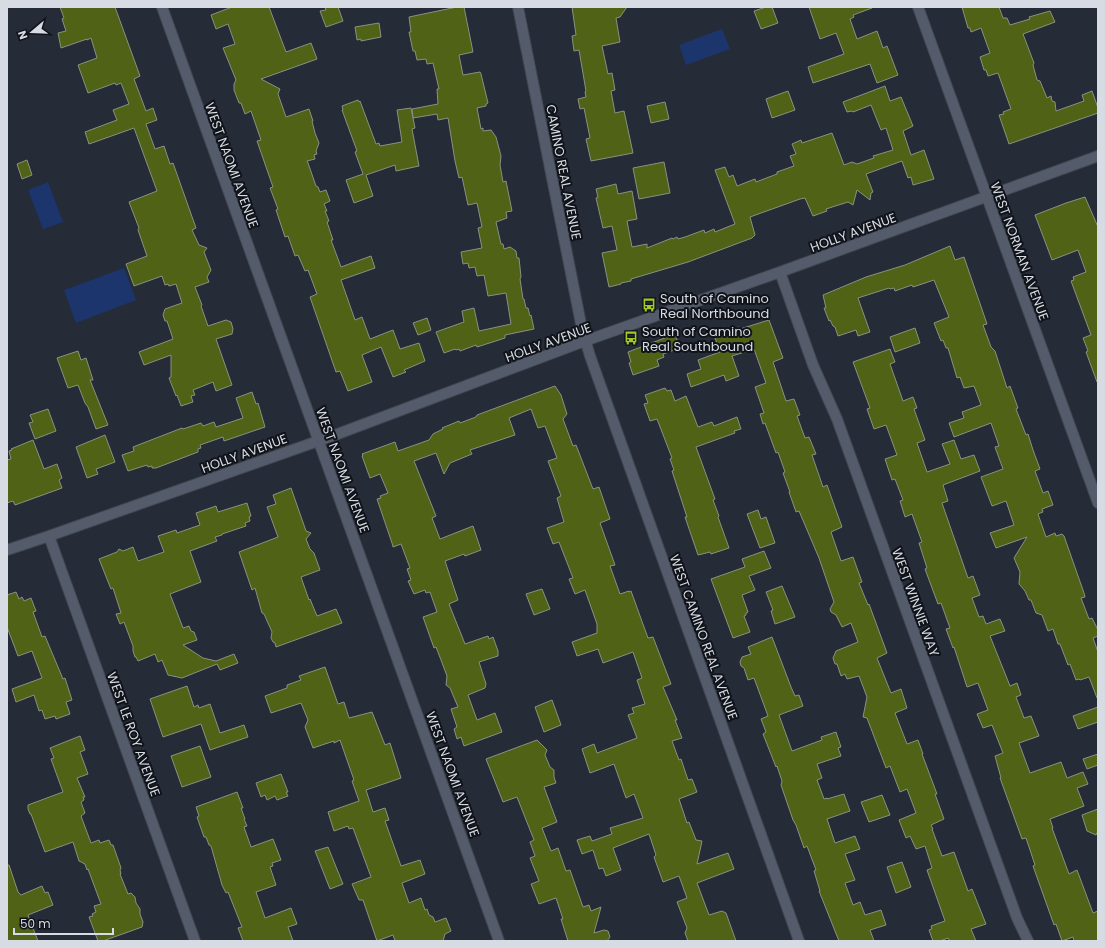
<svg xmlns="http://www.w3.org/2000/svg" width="1105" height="948" viewBox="0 0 1105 948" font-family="Poppins,sans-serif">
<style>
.green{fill:#1d356d}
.building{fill:#4f6216;stroke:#8b9181}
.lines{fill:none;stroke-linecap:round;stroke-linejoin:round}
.minor-casing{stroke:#424751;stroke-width:12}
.minor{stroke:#545b6a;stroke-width:10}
.labels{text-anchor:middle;stroke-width:4;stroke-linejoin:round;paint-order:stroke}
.street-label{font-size:13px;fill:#d7dbe3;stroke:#101319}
.poi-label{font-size:13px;fill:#d7dbe3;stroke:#101319;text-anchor:start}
</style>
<rect width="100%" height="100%" fill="#252b37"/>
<!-- green -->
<path class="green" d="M722 29 730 49 686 65 679 45Z
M48 182 63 222 43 229 28 190Z
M124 268 136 300 76 323 64 290Z"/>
<!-- building -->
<path class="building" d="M60 7H115L140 76 134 79 146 111 153 108 157 120 146 124 155 149 164 146 170 164 173 163 196 228 192 230 199 245 207 248 204 252 211 270 207 277 209 282 195 287 202 305 201 306 208 326 226 320 231 322 233 329 232 334 216 339 232 385 216 391 213 382 193 390 195 395 191 396 193 402 181 406 177 395 176 396 169 378 171 377V355L144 365 139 352 173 339 167 321H165L163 315 165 309 182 303 176 284 169 286 168 284 165 285 162 276 134 286 126 264 147 256 138 230 139 228 129 202 157 191 134 128 89 144 85 132 117 120 113 110 129 104 121 83 116 85 115 83 88 93 78 65 97 58 91 38 87 40V39L61 48 58 33 66 31 62 19 64 18Z
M232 7H269L286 52 311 43 317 59 261 79 280 89 278 94 286 117 309 109 313 121H312L315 133 319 143 316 151 317 154 314 155 315 159 307 161 308 163 316 186 318 187 320 192 326 190 330 201 324 204 327 211H325L329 221 327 222 333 240H331L341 267 371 256 375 268 341 280 355 320 362 317 370 339 393 330 400 349 419 343 425 361 404 370 406 372 393 377 381 347 362 355 372 382 348 391 340 371 336 372 310 297 317 294 308 270 305 271 298 255 295 256 288 236 285 237 276 210 278 209 270 188 273 187 257 141 261 140 251 111 245 114 241 103H239L234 90V84L236 80 223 48 235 44 228 24 216 29 211 15Z
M325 7H338L343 21 326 27 320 11 326 10Z
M457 7H464L473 52 459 55 463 75 480 72 481 74 488 103 486 104V106L477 108 481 129 483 128V131L491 130 496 137 501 156 500 165 503 182 506 181 512 211 506 212 507 218 496 222 501 244H503L504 249 510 247 516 251 517 258H519L521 277 520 279 523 299H524L526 308H528L530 316 531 315 534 329 505 335V338L477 347 476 345 460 351 459 349 456 350 455 349 444 353 436 332 464 322 462 311 474 308 479 331 511 324 506 293 488 296 484 275 477 276 475 267 469 268 468 263 463 264 461 252 482 248 478 228 482 227 477 203 468 205 462 177 459 178 455 161 448 118 438 120 437 114 413 118 412 109 438 104 437 89H439L433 63 427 64 426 59 417 60 415 51H413L409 32H411L409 17Z
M572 7H627L620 17 616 18 620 42 602 46 608 74 612 73 615 90 611 91 615 113 624 111 633 153 591 161 586 139 590 138 584 108 580 109 578 99 586 97 585 92 586 91 579 50 574 51 572 36 576 35Z
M766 7H772L778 23 761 29 754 11Z
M809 7H871L872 8 853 15 854 17 850 19 857 39 877 31 883 48 887 46 898 75 877 83 870 64 813 83 808 67 844 54 836 33 820 39Z
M962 7H999L1003 18H1007L1010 25 1030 19 1029 17 1050 11 1055 22 1023 34 1034 63 1033 65 1037 80 1040 81 1047 98 1051 96 1052 101 1055 102 1056 111 1084 101 1082 95 1092 91 1098 108V113L1009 144 999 115 1004 114 1003 112 1011 109 998 73 988 76 986 70H984L980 57 990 53 981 28 971 32 970 28H968Z
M379 23 381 37 361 41V39L357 40 355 27Z
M885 86 890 101 901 97 913 126 903 131 911 155 924 150 934 179 913 185 911 177 908 178 902 161 866 174 873 192 871 193 870 200 857 190 853 205 848 202 826 209 827 211 813 216 805 198 800 199 750 217 755 235 752 238 688 262 631 279V281L621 283V284L609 287 602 253 617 250 612 226 603 228 596 198 598 197 596 189 616 184 618 194 632 191 637 219 627 221 632 247 647 244V248L672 238 673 239 677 237 678 239 685 237 704 230 705 233 714 229 715 232 735 224 715 170 725 167 729 177 733 175 737 186 755 179 756 182 777 174V172L794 166 790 156 796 154 792 144 801 140 802 143 832 133 844 165 852 162 857 164 874 158 873 156 893 150 886 128 881 130 871 105 853 112 852 111 847 112 843 102Z
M788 91 795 110 772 118 766 99Z
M358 100 359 102 360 101 376 144 379 143 380 146 402 142 397 110 411 108 415 128 412 129 419 166 396 171 395 165 366 175 373 196 354 203 346 180 363 174 355 152 357 151 342 110H343L342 106Z
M665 102 669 119 651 123 647 106Z
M27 160 32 175 22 179 17 164Z
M664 162 670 193 639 199 633 168Z
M1085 197 1098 227V382H1097L1086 352 1088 351 1083 338 1091 335 1071 281 1074 280 1073 277 1086 272 1078 250 1052 260 1035 215 1066 203Z
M950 246 955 260 964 257 987 324 983 325 991 347 995 351 1007 388 1010 386 1018 408 1016 409 1026 435 1028 434 1033 450 1040 469 1035 471 1043 493 1048 491 1053 505 1042 509 1043 512 1038 514 1046 537 1055 533 1056 536 1062 534 1064 536 1084 593 1085 597 1081 598 1089 619 1092 618 1098 630V636L1093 638 1098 652V697L1097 698 1089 677 1080 680 1079 679 1076 680 1070 664 1068 665 1060 644H1058L1053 629 1048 631 1042 615 1036 613 1031 600H1029L1025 591 1019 584 1020 572 1014 558 1027 537 996 548 990 533 1014 525 1006 501 992 506 981 477 1003 469 995 447 999 446 991 423 954 437 949 423 964 418 962 412 981 405 974 386 964 388 960 377 957 378 948 348H946L943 340 941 341 934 323 949 317 934 280 913 287 912 285 895 291 894 288 890 289 889 288 858 298 870 332 858 336 856 330 838 336 835 327 833 326 830 320 829 321 824 308H826L823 295 866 277 905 265Z
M427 318 431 330 418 335 413 323Z
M769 320 783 358 773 362 786 401 794 399 800 415 797 416 805 438 809 437 816 454 812 455 823 487 827 485 842 527 831 532 841 561 853 557 862 582 859 583 868 605 869 604 887 653 877 658 891 693 901 689 907 708 895 713 907 744 918 740 923 754H922L937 794H935L944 819 931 825 933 829H932L942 856 954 852 968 891 972 889 986 924 971 929 976 941H950L948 938 940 941H933L929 930 932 929 931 926 945 921 927 870 932 868 925 846 916 849 910 836 906 838 899 820 916 813 907 789 900 792 890 766 886 768 867 718 863 717 867 697 859 676 847 679 845 674 841 676 837 664H835L833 658 836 651 858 642 851 623 842 627 836 615 831 612 830 609 834 602 819 558 799 511 796 512 789 492H790L783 473 785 472 778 452 776 453 765 423 763 424 760 414 764 413 755 387 766 383 754 349 732 356 739 376 726 381 724 375 691 387 687 374 701 369 698 360 720 352 714 335 739 327 740 329Z
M915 328 920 343 895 352 890 337Z
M675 334 680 348 663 354 664 357 657 360 659 366 633 375 629 363 631 362 628 352Z
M890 349 895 362 890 364 903 401 913 397 917 408 914 409 925 440 917 443 927 472 950 464 942 444 954 440 961 459 974 455 980 471 943 485 948 501 942 503 968 578 973 576 980 595 972 598 979 617 983 616 986 624 1000 619 1005 631 990 636 1010 686 1017 683 1021 695 1016 697 1024 718 1031 716 1039 736 1019 743 1030 773 1061 762 1067 778 1083 772 1088 784 1077 788 1084 806 1050 819 1053 828H1052L1069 874 1077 870 1093 913 1098 911V941H1074L1073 937 1062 941 1056 924 1054 925 1033 866 1035 865 1026 838 1022 839 1000 778H1001L995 756 1003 753 992 725 983 728 977 714 988 710 978 683 967 687 954 647 953 648 946 629 950 628 941 603 938 604 925 569 927 568 919 543 922 542 912 514 905 517 900 501 903 500 895 479 892 480 885 459 897 455 886 425 874 429 867 409 870 408 853 362Z
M78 351 81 360 86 358 93 380H90L108 425 96 429 88 407 85 403 78 385 68 388 57 358Z
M555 386 561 395 567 414 563 419 573 446 576 445 593 489 599 487 610 519 600 523 615 565 610 566 620 594 629 591V592L631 591 648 638 653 637 671 684 663 687 677 720H675L682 738 672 741 679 760 681 759 688 780 692 779 697 792 679 799 687 823 689 822 696 840 702 841 697 864 728 853 734 869 697 883 709 915 722 911 726 913 736 941H688L685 933 687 928 677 902 687 898 679 876 663 882 654 857 656 855 649 834 613 848 621 870 606 876 603 868 599 869 593 850 582 854 577 840 590 836 592 841 612 834 610 828 643 818 634 794 626 798 614 764 590 773 582 749 594 744 597 753 637 738 628 715 634 713 632 708 645 704 637 680 642 678 633 652 603 663 598 649 577 656 572 642 597 633V624L585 590 575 594 569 579 573 578 559 542 553 544 547 528 564 522 557 498 561 496 548 461 557 458 545 426 538 428 531 409 509 418 515 435 470 450 472 454 450 463 444 474 436 453 414 461 436 516 432 518 440 539 473 526 481 550 465 556 464 554 445 561 458 600 449 604 465 644 488 636 489 639 493 637 498 651V656L479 662 486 684 485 688 468 695 477 720 495 713 502 732 464 746 461 737 457 739 454 729 457 727 451 709 458 707 450 688 446 685 447 676 441 660 436 647 434 648 423 617 437 612 430 592 426 593 425 590 414 594 408 581 411 580 407 569 410 568 401 544 393 547 392 543 377 499 381 498 380 496 388 493 380 474 370 478 362 456 363 455 362 454 395 442 398 451 429 440 433 434 443 429 442 428 459 421 460 423 476 417 477 415Z
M665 388 667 391 671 390 675 401 686 396 698 427 712 422 714 426 737 417 741 429 734 431 735 433 696 447 715 499 713 500 719 516 718 517 729 548 711 554 710 552 698 555 685 517H687L672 471 674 470 670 459 672 458 657 419 650 421 644 404 648 403 645 395Z
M252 392 256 404 258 403 265 427 224 441 223 437 200 445 201 448 198 449V452L156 468H152V466L148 467 147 465 128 471 122 455 134 451 133 447 182 428 183 429 201 423 203 426 214 422 216 427 243 418 236 398Z
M48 409 56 431 35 439 29 423 33 422 30 415Z
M105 435 115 462 96 469 98 474 87 478 76 447Z
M33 440 44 469 57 464 62 478 59 480 62 488 15 505 13 501 7 503V460L11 459 9 451 12 450 11 449Z
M291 488 306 531 311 533 306 539 310 549 314 553 320 570 301 577 309 600 310 599 317 616 336 609 342 623 276 647 275 643 273 642 271 638 272 632 264 614 262 613 255 588 252 590 239 552 278 537 267 507 276 504 273 495Z
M247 503 251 516 249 517 250 521 245 523 246 526 222 534V535L215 537 217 541 190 551 201 582 170 594 183 628 189 626 191 631 194 632 197 640 183 645 203 658 216 661 234 654 238 663 220 670 217 664 182 678 168 675 162 660 158 662 155 654 138 661 136 657H135L133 651V646L124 622 120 624 116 614 121 613 113 588 111 589 99 559 117 552 119 549 123 551 133 547 138 561 164 552 158 536 176 530 177 533 200 525 196 513 216 506 218 512Z
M758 510 761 519 766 517 775 543 760 548 747 514Z
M764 551 771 568 749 576 755 590 742 595 748 612 746 613V615L744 616 750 632 733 638 711 579 745 567 742 559Z
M782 586 795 617 775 624 771 611 773 610 766 592Z
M542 589 550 609 534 615 526 594Z
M16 592 19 599 22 597 24 601 31 598 36 611 33 612 42 637 45 636 63 679 65 678 72 700 66 702 70 714 56 719 55 716 45 719 42 710 39 711 34 695 16 702 12 689 42 678 32 651 18 656 7 627V595Z
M772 637 791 687 795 696 799 695 803 706 779 715 792 751 822 740 821 737 836 732 841 747 838 748 841 756 817 764 822 778 817 780 824 799 827 798V799L844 794 850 811 827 819 835 843 855 836 860 849 845 854 855 880 845 883 853 905 860 902 865 915 881 910 886 925 870 930 874 941H839L819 891H820L814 871 816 870 807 846 804 848 796 825 793 820 781 785 782 781 777 766 776 767 763 734 766 732 761 719 768 716 754 678 748 680 744 668 741 666 740 662 742 657 751 654 748 647Z
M325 667 338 704 344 702 349 718 372 712 385 745 390 743 401 778 366 790 373 812 385 808 389 820 385 821 401 866 420 860 425 874 402 883 409 903 421 898 425 910 427 909 429 915 433 917 435 922 446 918 451 931 445 934 443 941H395L393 935 377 941 363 900H359L352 884 371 877 353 828 349 829 348 826 334 831 328 812 359 801 352 781 354 780 340 740 334 743V741L313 748 305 727 308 720 301 703 271 713 265 696 287 688V685L301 680 299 676Z
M187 686 194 707 198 705 199 708 210 704 220 733 244 725 248 737 210 750 201 724 163 737 150 699Z
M552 700 561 725 544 732 535 707Z
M1098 707V722L1078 729 1073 716Z
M80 736 85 750 80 752 88 774 77 778 85 797H83L84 800 81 802 85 813 81 816 91 843 99 840 100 843 109 840 111 845H113L121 868 120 870 121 874H120L128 894 131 893 135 897 136 903 140 909V914L143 922 142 927 103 941H98L89 917 93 916 92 914 96 912 94 906 101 904 88 869 87 870 85 864 79 861 73 842 45 852 31 814H30L28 809V805L63 792 51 759 54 758 50 748Z
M537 740 547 750 545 755 550 767 554 770V777L556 783 544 787 557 822 542 828 551 851 558 848 566 871 570 870 583 907 589 905 591 911 601 907 594 933 604 930 608 931 610 937 607 941H568L561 919H563L556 898 539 904 531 884 539 881 530 858 535 856 530 842 534 840 517 797 503 802 490 769 486 759Z
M200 746 211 777 182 787 171 756Z
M1098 754V765L1087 769 1083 759Z
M281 774 288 792H286L288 796 277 800 275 796 267 800 265 795 261 797 256 783Z
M237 792 243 808H241L245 819H244L247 826 244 827 251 847 273 839 281 860 272 863 273 866 270 867 276 885 256 892 265 918 291 908 297 924 288 927 293 941H243L238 928 242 927 228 892 226 893 222 885 211 846 209 845 206 837H204L197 817 199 816 196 807Z
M882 795 890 815 869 822 861 802Z
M1098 809V831L1096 835 1087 831 1082 815Z
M328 847 343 884 330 889 315 851Z
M902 862 911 887 896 893 887 867Z
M7 865H9L18 892 21 895 42 886 45 893 48 892 53 905 28 915 38 941H7Z"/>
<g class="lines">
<!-- minor casing -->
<g class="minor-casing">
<path id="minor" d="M162 7 499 941
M518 7 582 329 590 356 799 941
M918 7 1098 503
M780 272 813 365 837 419 1017 918 1028 941
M49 536 195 941
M7 550 49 536 335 435 585 341 780 272 1098 156"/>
</g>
<!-- minor -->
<use href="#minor" class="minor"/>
</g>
<!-- icons -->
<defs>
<g id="bus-bare" transform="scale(1.08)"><path d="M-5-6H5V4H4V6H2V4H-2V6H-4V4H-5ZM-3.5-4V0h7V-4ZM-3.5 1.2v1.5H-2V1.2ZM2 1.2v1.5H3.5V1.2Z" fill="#a3c927" stroke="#101319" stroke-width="2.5" paint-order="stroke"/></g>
</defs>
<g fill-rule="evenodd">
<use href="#bus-bare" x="649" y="305"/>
<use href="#bus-bare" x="631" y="338"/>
</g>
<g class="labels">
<!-- street labels -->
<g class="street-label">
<text transform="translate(232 165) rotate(70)" y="5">WEST NAOMI AVENUE</text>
<text transform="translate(564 172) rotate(79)" y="5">CAMINO REAL AVENUE</text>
<text transform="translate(853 232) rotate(-20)" y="5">HOLLY AVENUE</text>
<text transform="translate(1020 251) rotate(70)" y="5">WEST NORMAN AVENUE</text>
<text transform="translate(548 342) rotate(-20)" y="5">HOLLY AVENUE</text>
<text transform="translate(244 453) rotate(-20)" y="5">HOLLY AVENUE</text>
<text transform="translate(343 470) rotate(70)" y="5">WEST NAOMI AVENUE</text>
<text transform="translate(916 602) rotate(70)" y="5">WEST WINNIE WAY</text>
<text transform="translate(704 637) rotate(70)" y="5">WEST CAMINO REAL AVENUE</text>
<text transform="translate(134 734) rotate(70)" y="5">WEST LE ROY AVENUE</text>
<text transform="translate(453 774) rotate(70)" y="5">WEST NAOMI AVENUE</text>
</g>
<!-- poi labels -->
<g class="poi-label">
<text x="660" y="303">South of Camino<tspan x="660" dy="15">Real Northbound</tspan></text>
<text x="642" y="336">South of Camino<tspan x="642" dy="15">Real Southbound</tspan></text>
</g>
</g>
<!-- border -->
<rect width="1105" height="948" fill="none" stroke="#d7dbe3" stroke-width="16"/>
<!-- north arrow -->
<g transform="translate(32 32) rotate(251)" stroke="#101319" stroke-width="3" paint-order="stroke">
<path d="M0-3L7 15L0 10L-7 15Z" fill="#d7dbe3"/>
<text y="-6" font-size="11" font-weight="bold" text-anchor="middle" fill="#d7dbe3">N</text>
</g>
<!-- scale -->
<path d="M14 928v6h99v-6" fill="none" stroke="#d7dbe3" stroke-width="2"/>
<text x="20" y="928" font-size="12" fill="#d7dbe3" stroke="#101319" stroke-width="3" paint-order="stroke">50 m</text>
</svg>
